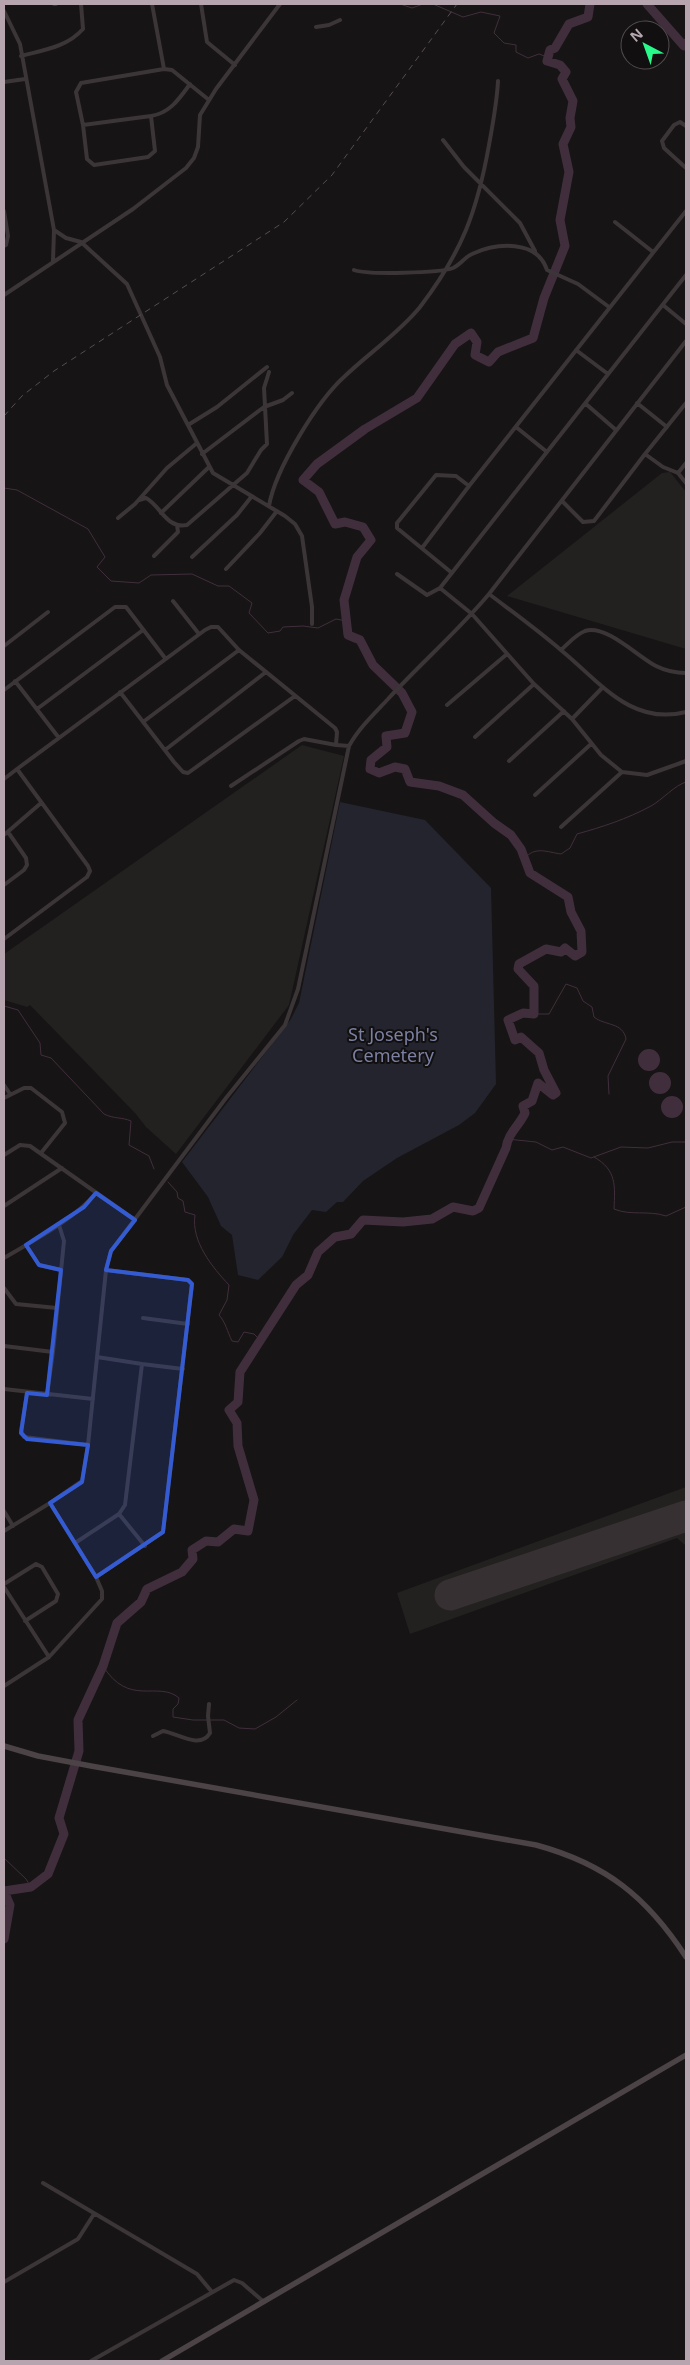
<svg xmlns="http://www.w3.org/2000/svg" width="690" height="2365" viewBox="0 0 690 2365" font-family="'Noto Sans',sans-serif">
<style>
.built{fill:#232020}
.green{fill:#24242e}
.water{fill:#412e3d}
.lines{fill:none;stroke-linecap:round;stroke-linejoin:round}
.stream{stroke:#412e3d;stroke-width:1}
.river{stroke:#412e3d;stroke-width:9}
.runway{stroke:#363032;stroke-width:31}
.street{stroke:#3b3537;stroke-width:4}
.secondary{stroke:#4b4346;stroke-width:5.5}
.rail{stroke:#564d51;stroke-width:1;stroke-dasharray:6 5;stroke-linecap:butt}
.marked{fill:#345bd2;fill-opacity:0.2;stroke:#345bd2;stroke-width:4;stroke-linejoin:round}
.labels{text-anchor:middle;stroke-width:4;stroke-linejoin:round;paint-order:stroke}
.park-label{font-size:18px;fill:#7b80a2;stroke:#110f0f}
</style>
<rect width="100%" height="100%" fill="#161414"/>
<!-- built -->
<path class="built" d="M670 472 686 492V649L507 596 662 473Z
M302 745 344 756 289 1005 176 1154 146 1127 135 1113 30 1005 27 1007 4 1000V954Z
M686 1487V1546L677 1538 410 1634 397 1593Z"/>
<!-- green -->
<path class="green" d="M340 802 425 820 491 888 496 1084 475 1113 459 1125 397 1158 363 1181 343 1202H337L326 1212 312 1210 293 1235 282 1257 258 1280 238 1275 232 1235 221 1226 208 1197 182 1162 291 1019 299 1003Z"/>
<!-- water -->
<path class="water" d="M638 1060a11 11 0 1 1 22 0a11 11 0 1 1-22 0Z
M649 1083a11 11 0 1 1 22 0a11 11 0 1 1-22 0Z
M661 1107a11 11 0 1 1 22 0a11 11 0 1 1-22 0Z"/>
<g class="lines">
<!-- stream -->
<path class="stream" d="M400 4 412 8 423 4
M433 4 463 17 481 12 500 16 494 33 504 43 516 45V52L528 58 539 54 547 57
M4 488 17 490 88 529 105 557 97 567 111 581 139 583 151 575 192 574 218 586H229L252 603 249 613 268 633 280 631 283 627 303 626 318 628 336 619 346 621
M525 858C535 846 547 852 561 854L570 848 577 834C602 827 627 819 651 806 662 800 675 785 686 782
M4 1006 18 1010 40 1043 41 1055 51 1058 104 1114C114 1119 122 1117 131 1121L129 1145 149 1156 154 1169
M534 1014H549L566 984 577 988 583 1001 592 1007 594 1017C605 1026 623 1022 626 1039L608 1076 609 1094
M507 1139 536 1142 552 1150 563 1147 591 1158 621 1147 648 1148 672 1142H686
M594 1157C617 1170 615 1186 614 1209 631 1216 648 1210 666 1216L686 1207
M168 1182 177 1192 178 1198 183 1201 185 1212 195 1215C191 1241 212 1267 229 1285L227 1300 219 1315C226 1323 227 1331 232 1341L238 1342 244 1332 254 1334 260 1340
M103 1666C129 1708 158 1680 179 1698L178 1704 173 1709V1717L193 1720H224L239 1728 255 1729 276 1717 297 1700
M4 1858 26 1879 31 1887"/>
<!-- river -->
<path class="river" d="M647 4 684 46 686 43
M4 1939 10 1905 4 1891 31 1887 48 1874 64 1834 59 1818 79 1751 78 1720 103 1666 117 1623 141 1602 147 1589 182 1572 193 1559 192 1550 206 1541 218 1542 234 1529 248 1531 254 1500 238 1446 237 1423 229 1410 238 1402 240 1372 296 1285 308 1275 318 1252 335 1237 351 1234 363 1220 403 1222 432 1219 453 1207 473 1211 479 1208 506 1148C508 1133 519 1126 525 1113L523 1106 532 1101 538 1083 553 1095 556 1093 544 1070 539 1053 521 1037 515 1040 508 1020 523 1013 534 1014V986L518 969 519 964 546 949 561 952 565 948 575 956 582 952 581 931 571 912 568 897 530 873 521 849 511 835 494 823 463 795 439 786 410 782 405 769 395 767 379 773 370 769 371 760 387 747 386 736 405 733 412 712 402 693 373 665 360 640 348 635 344 600 357 557 371 540 363 527 345 522 335 524 319 492 303 480 317 464 365 429 417 398 455 344 471 333 477 342 475 355 489 362 498 352 533 338 544 298 565 246 560 220 569 172 563 144 571 127 570 118 573 101 562 79 566 72 560 65 547 61 550 50 555 48 569 24 588 17 590 4"/>
<!-- runway -->
<path class="runway" d="M450 1595 686 1516"/>
<!-- street -->
<path class="street" d="M54 4H56
M152 4 164 69
M201 4 207 42 235 65
M4 11 20 44 54 230 53 261
M316 27 329 25 340 20
M21 56C44 50 67 47 83 29L81 4
M4 82 25 79
M151 116C170 113 179 99 190 84
M83 125 151 116 155 151 148 157 94 165 87 159 83 125 76 92 81 83 164 69 172 70 209 100
M686 126 680 122 674 125 662 141 664 148 686 168
M443 140 464 167 520 223 535 251
M4 211 8 236 6 245 4 246
M615 222 653 252
M54 230 66 238 81 242 127 284 160 357 167 385 213 473 285 516 295 524 302 536 312 607V624
M354 270C367 275 440 273 453 268 460 265 465 257 472 254 496 243 537 239 547 270L578 284 609 307
M4 295 133 209 186 168 194 158 198 147 200 115 216 89 280 4
M663 305 686 324
M576 350 608 374
M637 403 667 427
M686 403 645 454 663 467 678 473 686 463
M586 404 616 430
M188 425 217 407 267 367
M516 427 547 452
M202 454 264 407 283 400 292 393
M678 473 686 483
M139 500 146 498C161 506 166 529 187 525L247 473 261 450 267 444 264 388 269 372
M562 501 583 522 594 521 645 454
M269 506C275 470 317 401 345 376 369 353 399 333 420 307 462 252 477 212 489 145 493 123 497 102 498 81
M161 513 209 467
M118 518 135 504 167 468 197 443
M422 548 469 486
M154 556 178 532 177 525
M192 557 237 515 252 496
M226 569 260 533 277 511
M452 573 397 528V523L436 475 456 476 469 486 686 211
M397 574 427 595 440 588 472 614 534 684 572 719 601 755 622 772 647 775 686 761
M440 588 686 275
M489 594C514 613 539 631 562 651 600 682 631 726 686 712
M173 601 199 634
M4 646 48 612
M561 650C569 643 575 635 585 631 606 624 638 657 656 666 666 671 676 673 686 673
M15 681 59 738
M4 690 115 607H126L165 658
M120 692 174 762 183 772 188 773 295 696
M447 705 507 654
M37 709 143 630
M572 719 603 687
M143 722 239 650
M475 737 534 684
M165 750 266 672
M509 761 564 711
M4 779 17 769
M231 786 299 741 304 739 336 745
M535 795 591 744
M561 827 622 772
M4 835 41 803
M4 885 24 870 27 865 26 858 8 832
M4 939 87 877 90 871 88 866 17 769 205 630 211 627H218L239 650 335 728 337 732 336 745 349 746
M4 1085 10 1094
M4 1098 24 1088H31L62 1112 65 1123 41 1153
M4 1155 20 1145 30 1146 135 1220
M4 1206 62 1168
M26 1245 39 1265 61 1270
M4 1258C36 1239 72 1221 96 1193
M4 1288 16 1304 57 1308
M143 1318 188 1324
M4 1346 53 1352 64 1241 59 1225
M142 1364 183 1369
M4 1389 93 1399
M27 1393 21 1431 24 1437 88 1445
M47 1395 53 1352
M50 1503 96 1577 163 1532 192 1284 188 1280 106 1270
M4 1511 13 1526
M119 1514 145 1546
M4 1531 50 1503 82 1481 88 1445 106 1270 111 1251 226 1098 285 1025 298 989 349 746C359 728 374 714 388 699 421 663 458 631 489 594L686 341
M75 1543 119 1514 125 1505 142 1364 97 1357
M4 1584 36 1564 42 1567 58 1594 56 1601 25 1621
M4 1587 49 1657 4 1686
M49 1657 102 1599V1591L96 1577
M153 1736 163 1731C177 1733 200 1750 210 1733L208 1716 209 1704
M43 2183 197 2274 212 2292
M4 2282 78 2239 94 2214
M91 2361 234 2280 242 2283 264 2302"/>
<!-- secondary -->
<path class="secondary" d="M4 1746 38 1756 91 1766 536 1845C606 1864 647 1897 686 1957
M162 2361 686 2055"/>
<!-- rail -->
<path class="rail" d="M4 416 22 396 54 371 284 222 332 175 457 4"/>
</g>
<!-- marked area -->
<path class="marked" d="M96 1193 135 1220 111 1251 106 1270 188 1280 192 1284 163 1532 96 1577 50 1503 82 1482 88 1445 27 1439 21 1433 27 1393 47 1395 61 1270 39 1265 26 1245 84 1207Z"/>
<g class="labels">
<!-- park labels -->
<g class="park-label">
<text x="393" y="1041">St Joseph's<tspan x="393" dy="21">Cemetery</tspan></text>
</g>
</g>
<!-- border -->
<rect width="690" height="2365" fill="none" stroke="#b6a5ae" stroke-width="10"/>
<!-- north arrow -->
<g transform="translate(645 45) rotate(319)"><circle r="24" fill="#110f0f" stroke="#534b4f"/>
<path d="M0-4L9 19L0 12L-9 19Z" fill="#29f88a"/>
<text y="-8" font-size="14" font-weight="bold" text-anchor="middle" fill="#b6a5ae">N</text>
</g>
</svg>
